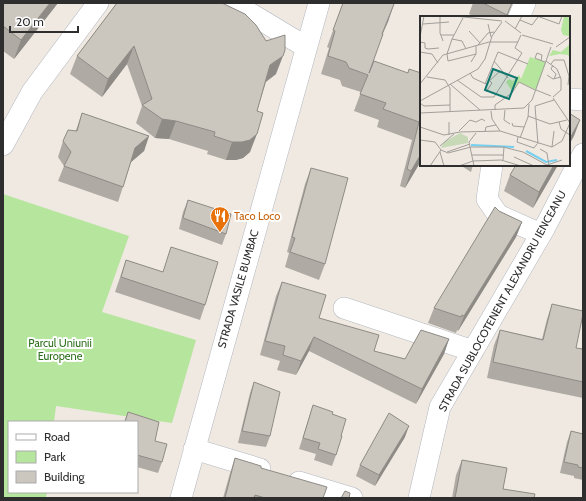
<svg xmlns="http://www.w3.org/2000/svg" width="586" height="501" viewBox="0 0 586 501" font-family="Cabin,sans-serif">
<style>
.green{fill:#b6e59e}
.lines{fill:none;stroke-linecap:round;stroke-linejoin:round}
.minor-casing{stroke:#b4b7c1;stroke-width:22}
.minor{stroke:#fff;stroke-width:21}
.wall{fill:#afaba4}
.shaded-wall{fill:#8e8b86}
.building{fill:#cbc7bf;stroke:#8e8b86}
.labels{text-anchor:middle;stroke-width:4;stroke-linejoin:round;paint-order:stroke}
.food-label{font-size:11px;fill:#c56008;stroke:#fff;text-anchor:start}
.street-label{font-size:11px;fill:#2e2e2e;stroke:#fff}
.park-label{font-size:11px;fill:#2c6e1b;stroke:#fff}
.inset-river{fill:none;stroke:#75cff0;stroke-width:2}
.inset-road{fill:none;stroke:#a29e99;stroke-width:1}
.view{fill:#0f766e;fill-opacity:0.15;stroke:#0f766e;stroke-width:2}
.inset-edge{fill:none;stroke:#2e2e2e;stroke-width:2}
</style>
<rect width="100%" height="100%" fill="#efe9e1"/>
<!-- green -->
<path class="green" d="M3 194 129 236 102 312 196 340 172 423 56 406 54 422H9V492H47L46 498H3Z"/>
<g class="lines">
<!-- minor casing -->
<g class="minor-casing">
<path id="minor" d="M233 3 306 47
M519 17 525 3
M569 99 583 100
M3 145 32 92 98 3
M492 165 487 199 498 215 541 234
M344 308 473 351
M194 449 260 469
M299 482 352 498
M181 498 319 3
M419 498 440 407 544 229 583 154"/>
</g>
<!-- minor -->
<use href="#minor" class="minor"/>
</g>
<!-- wall -->
<path class="wall" d="M3 3H58L14 59 3 51Z
M117 3 266 41 276 74 266 82 257 111 250 152 243 158 236 160H226L207 154 208 151 169 139 155 138 136 123 142 106 127 64 102 97 70 74 77 56Z
M343 3H393V4H394L382 34 369 73H421V161L405 188 400 186 412 140 377 127 379 120 354 111 361 92 342 86 340 80 321 74 329 48 327 47Z
M473 3H512L507 17H475L469 14Z
M82 113 149 136 144 151 131 162 118 202 58 181 64 166 58 157 63 141 76 130Z
M460 165H473L471 172Z
M558 165 533 208 504 191 510 175Z
M311 168 325 264 319 280 285 267 289 253 287 252 305 184Z
M188 200 226 234 222 245 179 229 183 212Z
M499 211 522 222 516 237 458 331 457 330 456 333 428 323 434 308Z
M171 247 205 305 200 320 115 292 126 260 163 272Z
M282 282 319 318 374 351 405 359 449 339 444 354 416 404 309 351 296 375 277 370 280 361 260 355 276 296Z
M552 304 576 348 583 349V398L487 378 494 345 500 330 542 339 547 319Z
M254 382 270 436 266 447 238 443 250 393Z
M313 405 332 414 341 436 336 455 332 466 314 460 316 454 299 449Z
M128 412 155 441 162 462 158 473 137 467V422H124Z
M571 431 583 434V480L574 478V476L560 473 567 442Z
M405 437 375 486 356 476 360 465Z
M235 458 261 468 323 498H223L230 473Z
M462 460 503 489 534 498H452L456 475Z"/>
<!-- shaded-wall -->
<path class="shaded-wall" d="M50 3H58L14 59 21 40Z
M394 4 388 22 375 51 382 34Z
M134 46 127 64 102 97 108 79Z
M283 56 276 74 264 83 270 65Z
M162 119 176 121 169 139 155 138Z
M580 120 574 136 569 145V140Z
M257 134 250 152 243 158 236 160H226L232 142Z
M149 136 144 151 130 163 135 148Z
M421 154V161L405 188 411 171Z
M554 165H558L533 208 539 192Z
M522 222 516 237 458 331 464 316Z
M314 337 309 351 296 375 301 361Z
M449 339 444 354 416 404 422 389Z
M409 426 405 437 375 486 379 475Z"/>
<!-- building -->
<path class="building" d="M3 3H50L21 40 3 26Z
M117 3H222L245 14 256 25 266 41 285 35V50L283 56 270 65 257 111 263 113 257 134 250 140 242 142H232L214 136 215 132 176 121 162 119 142 105 152 99 134 46 108 79 77 56Z
M343 3H393L394 4 382 34H383L369 73 374 61 408 73 409 69 421 73V154L411 171 407 169 419 122 383 109 386 103 360 94 368 75 349 68 346 62 328 56 335 31 333 30Z
M483 3H512L507 15Z
M82 113 149 136 135 148 123 187 64 166 71 152 63 141 68 130 77 131Z
M569 113 580 120 569 140Z
M516 165H554L539 192 510 175Z
M311 168 348 178 325 264 290 252 295 238 292 237Z
M188 200 231 214 226 234 183 218Z
M495 207 499 211 522 222 464 316 462 315 461 317 434 308Z
M171 247 218 262 205 305 121 277 126 260 163 272Z
M282 282 326 295 319 318 379 335 374 351 405 359 421 330 449 339 422 389 314 337 301 361 283 355 285 346 265 341Z
M552 304 583 311V314L576 348 583 349V382L493 362 500 330 543 340Z
M254 382 280 392 270 436 242 431Z
M313 405 333 412 332 414 346 419 341 436H342L336 455 318 449 320 443 303 438Z
M128 412 159 422 155 441 167 444 162 462 137 455V422H125Z
M389 413 409 426 379 475 360 465Z
M571 431 583 434V468L578 467V465L564 462Z
M235 458 261 466V468L327 487 323 498H265L255 495 254 498H225Z
M462 460 507 468 503 489 535 494 534 498H455Z
M345 491 350 493 349 498H341Z"/>
<!-- icons -->
<defs>
<g id="restaurant-pin" transform="scale(1)"><path d="M0 17L-7.5 6A9.5 9.5 0 1 1 7.5 6Z" fill="#e8710a" stroke="#fff"/><path d="M-5-6h1v4h1v-4h1v4h1v-4h1v5L-1.5 .5V6h-2V.5L-5-1ZM5-6V6H3V1.5H1.5Q1.5-4 5-6Z" fill="#fff"/></g>
</defs>
<g fill-rule="evenodd">
<use href="#restaurant-pin" x="220" y="216"/>
</g>
<g class="labels">
<!-- food labels -->
<g class="food-label">
<text x="234" y="220">Taco Loco</text>
</g>
<!-- street labels -->
<g class="street-label">
<text transform="translate(238 289) rotate(-74)" y="4">STRADA VASILE BUMBAC</text>
<text transform="translate(502 301) rotate(-61)" y="4">STRADA SUBLOCOTENENT ALEXANDRU IENCEANU</text>
</g>
<!-- park labels -->
<g class="park-label">
<text x="60" y="347">Parcul Uniunii<tspan x="60" dy="13">Europene</tspan></text>
</g>
</g>
<!-- overview -->
<g transform="translate(420 16)">
<rect width="150" height="150" fill="#efe9e1"/>
<path d="M144 0 150 2 149 20 143 19 141 14ZM150 28V42L148 39 140 38 129 40 133 34 141 36ZM110 41 126 46 116 74 99 66 92 75 86 66 89 63 93 65 99 59 101 63Z" fill="#b6e59e"/>
<path d="M40 117 48 121V127L21 132 24 126Z" fill="#c8d9b8"/>
<path class="inset-river" d="M51 129 94 131M106 135 126 146 137 144"/>
<path class="inset-road" d="M20 0V17L23 25M34 0 82 5M117 0 139 8 142 0M43 2 32 23 27 38 28 45 56 38M100 4 112 9 118 1M85 5 101 17M3 8 29 6M68 8 71 21M95 13 102 0M49 15 60 27M21 19H34M102 19 133 28M0 21 4 0M32 23 42 25 46 33M0 26 5 27V32L8 33 19 32M58 29 68 17 74 16M136 31 150 21M0 36 12 38 18 47M74 45 88 62M121 45 122 39 117 37 115 42 117 43 125 46M126 45 137 53 141 63V74L133 81M51 46 56 38V30M131 48 134 44H144L149 60 148 69M133 49 131 53 136 58 134 63M50 57 53 62 66 68 80 55M127 59 133 63 141 61M7 61 25 64 30 72V96M37 64 61 81H74L102 37 95 32 101 19M0 68 23 39 69 26H98M30 68 60 94M65 68 78 36 108 48M116 74 131 80M66 76 72 67 70 65M133 82 150 107M0 85 58 53 65 43 72 20 82 6M0 87 4 90 30 89M75 94V89L92 77 99 66 115 74M85 94 84 104 90 108M71 95 72 103 80 115M0 97 104 92 112 84 131 31M108 100 130 108 147 104M29 106V119M139 106 141 113 150 119M92 107 93 110 104 111M0 111 24 119 40 116 80 115 132 131 142 125 150 107M39 115 50 104 56 106 62 103 65 105M65 116 66 111 76 109M98 121 97 126 114 132 117 128M100 122 108 101 109 88M0 124 15 126 21 134 28 137 51 131H83L103 136 127 149 142 144M118 128 115 90 134 84M20 130 34 118M132 131 134 115M120 133 127 137 129 150M20 136 24 150M27 136 50 128M52 139H83M94 141 114 150M83 144 84 131M10 150 21 134M39 150 53 145 81 144 101 150M54 150 49 126 56 117"/>
<path class="view" d="M73 53 97 62 89 83 65 74Z"/>
<rect width="150" height="150" class="inset-edge"/>
</g>
<!-- border -->
<rect width="586" height="501" fill="none" stroke="#2e2e2e" stroke-width="8"/>
<!-- legend -->
<rect x="8" y="421" width="130" height="72" fill="#ffffff" stroke="#ababab"/>
<rect x="16" y="434" width="20" height="6" fill="#ffffff" stroke="#ababab"/>
<text x="44" y="441" font-size="12" fill="#2e2e2e">Road</text>
<rect x="16" y="451" width="20" height="12" fill="#b6e59e" stroke="#ababab"/>
<text x="44" y="461" font-size="12" fill="#2e2e2e">Park</text>
<rect x="16" y="471" width="20" height="12" fill="#cbc7bf" stroke="#ababab"/>
<text x="44" y="481" font-size="12" fill="#2e2e2e">Building</text>
<!-- scale -->
<path d="M10 26v6h68v-6" fill="none" stroke="#2e2e2e" stroke-width="2"/>
<text x="16" y="26" font-size="12" fill="#2e2e2e" stroke="#ffffff" stroke-width="3" paint-order="stroke">20 m</text>
</svg>
